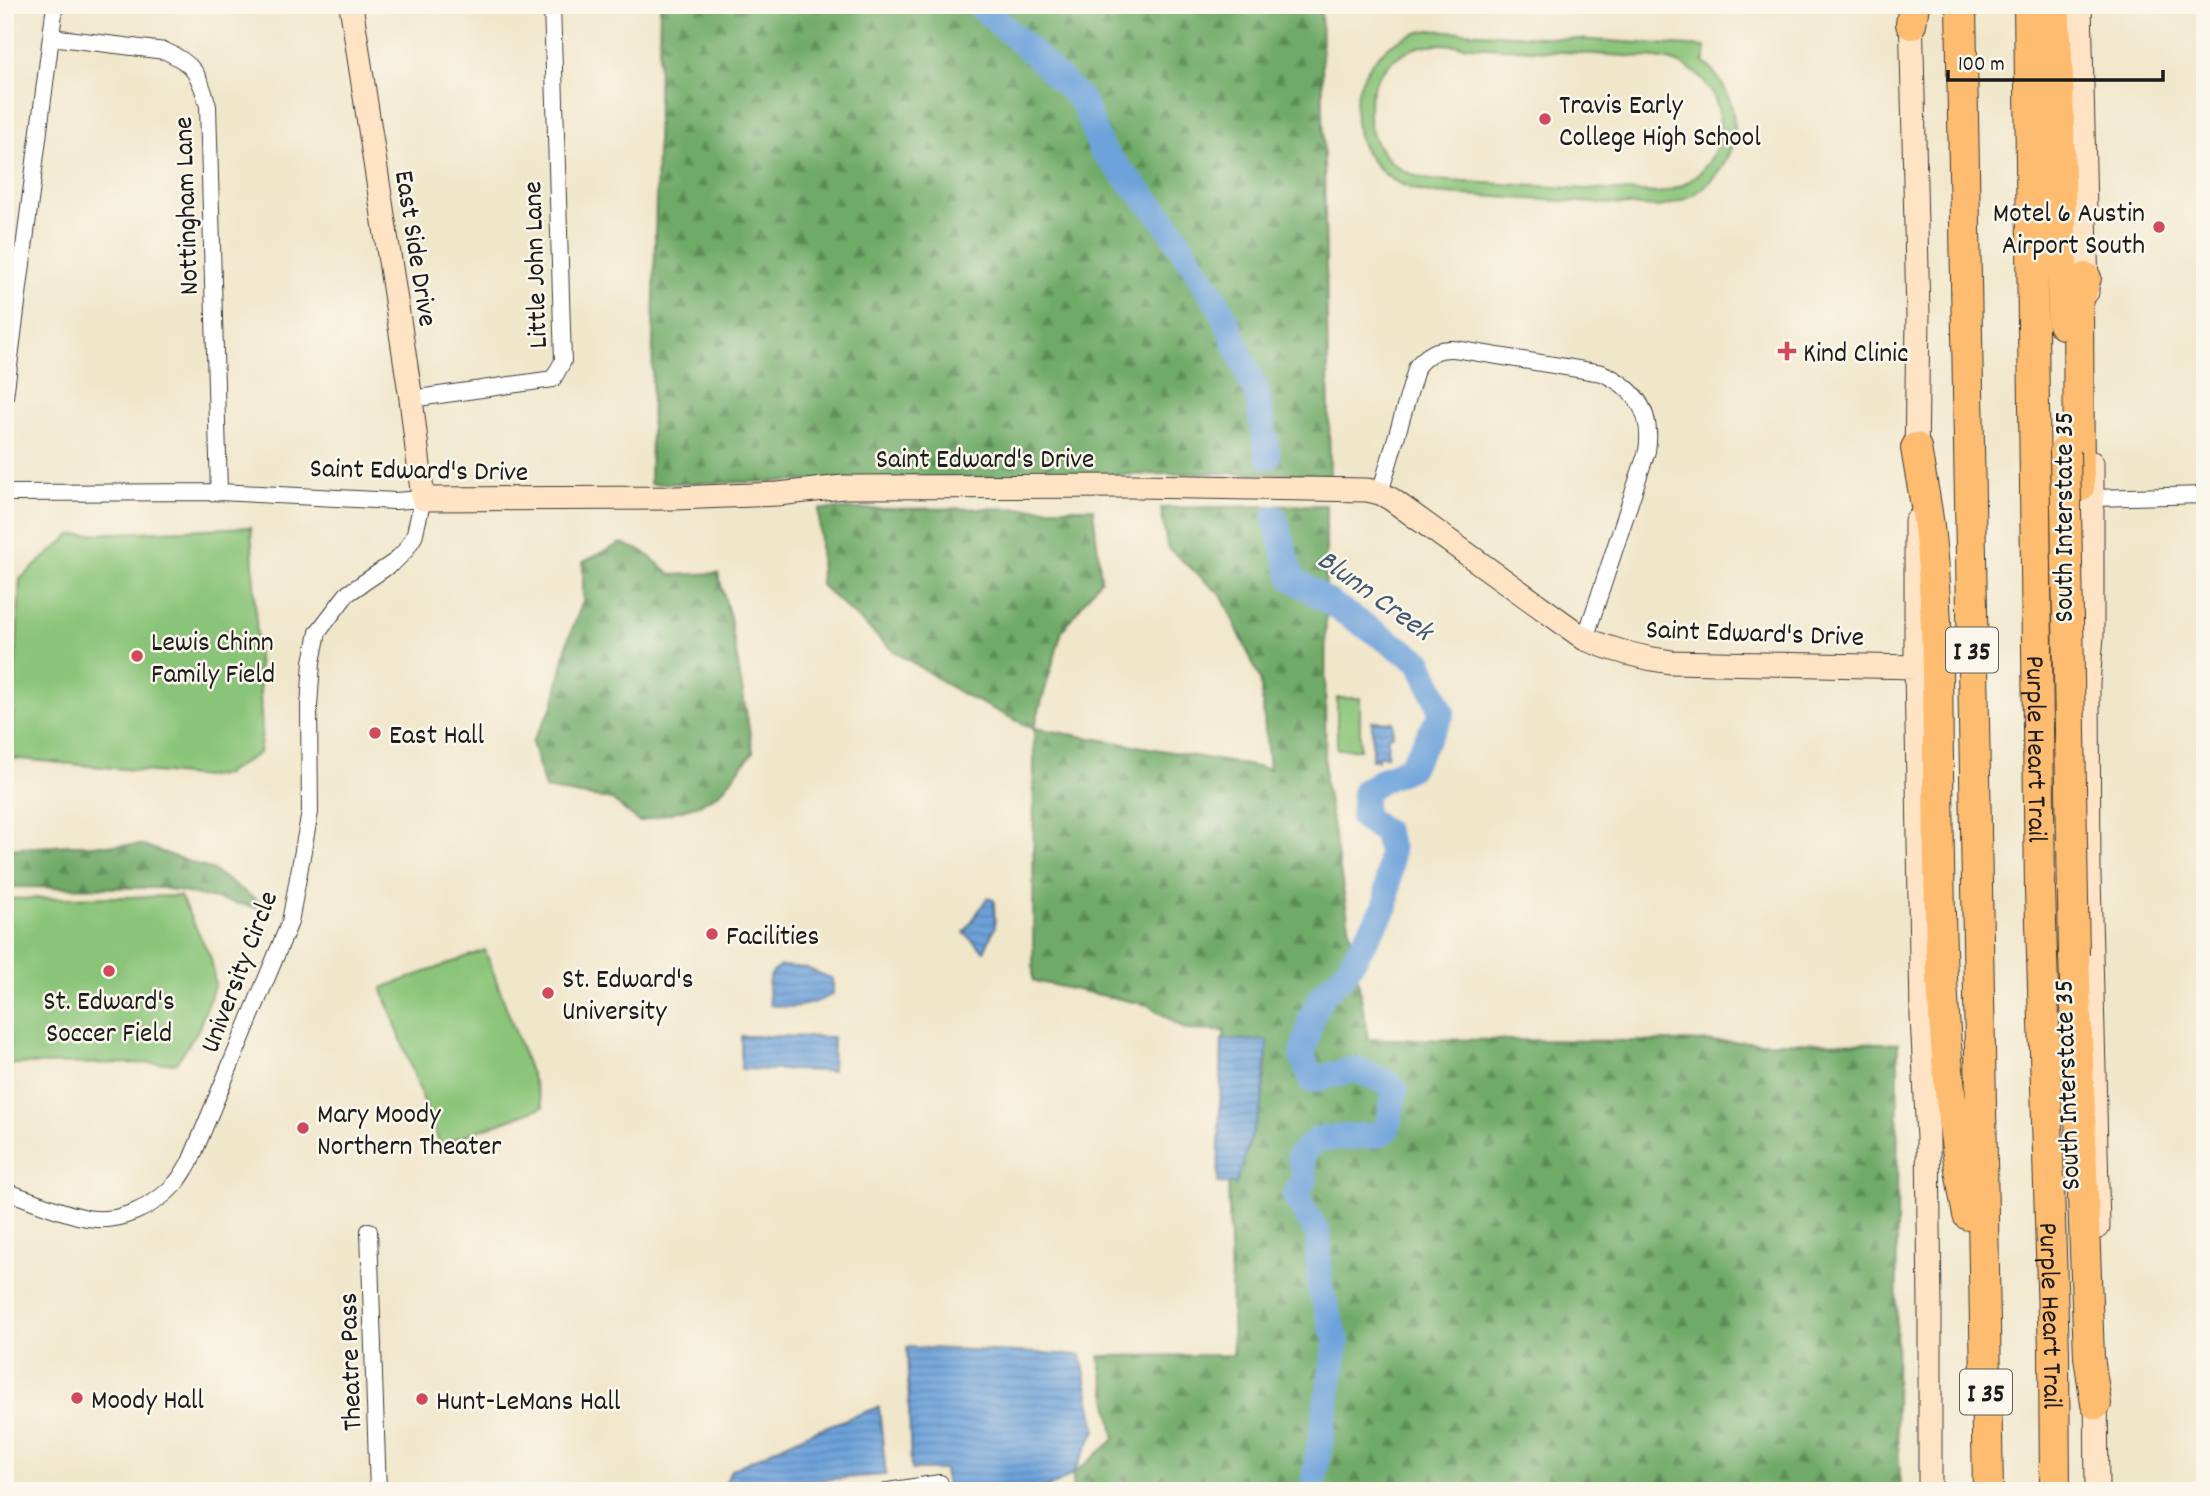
<svg xmlns="http://www.w3.org/2000/svg" width="2210" height="1496" viewBox="0 0 2210 1496" font-family="Dekko,sans-serif">
<style>
.forest{fill:url(#forest-firs);stroke:#466342;stroke-width:2}
.pitch{fill:#8ac478;stroke:#53704a;stroke-width:2;fill-rule:evenodd}
.water{fill:url(#water-rules);stroke:#445f7b;stroke-width:2}
.lines{fill:none;stroke-linecap:round;stroke-linejoin:round}
.river{stroke:#6da2da;stroke-width:26}
.street-casing{stroke:#3c3a36;stroke-width:18}
.secondary-casing{stroke:#3c3a36;stroke-width:25}
.highway-casing{stroke:#3c3a36;stroke-width:32}
.street{stroke:#fff;stroke-width:16}
.secondary{stroke:#fee4c5;stroke-width:23}
.highway{stroke:#fdbc6f;stroke-width:30}
.highway-bridge-casing{stroke:#3c3a36;stroke-width:32;stroke-linecap:butt}
.highway-bridge{stroke:#fdbc6f;stroke-width:30}
.poi-dot{fill:#d1495b;stroke:#fbf7ec;stroke-width:2.5}
.labels{text-anchor:middle;stroke-width:5;stroke-linejoin:round;paint-order:stroke}
.shield{fill:#fbf7ec;stroke:#5f5e5a;stroke-width:2}
.shield-label{font-size:26px;font-weight:bold;fill:#1c1c1c}
.poi-label{font-size:28px;fill:#1c1c1c;stroke:#fbf7ec;text-anchor:start}
.street-label{font-size:28px;fill:#1c1c1c;stroke:#fbf7ec}
.water-label{font-size:30px;font-style:italic;fill:#405871;stroke:#fbf7ec}
</style>
<defs>
<pattern id="forest-firs" width="22" height="20" patternUnits="userSpaceOnUse" patternTransform="scale(1.75)"><rect width="22" height="20" fill="#6faa68"/><path d="M5 1l3.5 6h-7zM16 11l3.5 6h-7z" fill="#5a8a55"/></pattern>
<pattern id="water-rules" width="6" height="5" patternUnits="userSpaceOnUse" patternTransform="scale(1.75)"><rect width="6" height="5" fill="#6da2da"/><path d="M0 2.5h6" fill="none" stroke="#5983b0"/></pattern>
</defs>
<rect width="100%" height="100%" fill="#fbf7ec"/>
<filter id="ink" filterUnits="userSpaceOnUse"><feTurbulence type="fractalNoise" baseFrequency=".0143" numOctaves="2"/><feDisplacementMap in="SourceGraphic" scale="14" xChannelSelector="R" yChannelSelector="G"/><feConvolveMatrix kernelMatrix="1 2 1 2 8 2 1 2 1" color-interpolation-filters="sRGB"/></filter>
<filter id="wash" filterUnits="userSpaceOnUse"><feTurbulence type="fractalNoise" baseFrequency=".00686" numOctaves="4" result="noise"/><feDisplacementMap in="SourceGraphic" scale="28" xChannelSelector="R" yChannelSelector="G"/><feGaussianBlur stdDeviation="1.57" result="paint"/><feColorMatrix in="noise" values="0 0 0 0 0 0 0 0 0 0 0 0 0 0 0 0 0 1.4 0 .05"/><feComposite in="paint" operator="in"/></filter>
<g filter="url(#wash)">
<rect width="100%" height="100%" fill="#f0e6ca"/>
<!-- forest -->
<path class="forest" d="M660 5H1321L1330 475 1221 473 650 484Z
M1326 505 1325 780 1368 1039 1898 1043 1896 1415 1901 1491H1073V1474L1115 1439 1099 1356 1233 1355 1224 1031 1186 1030 1148 1005 1033 981 1034 729 962 694 891 649 821 585 819 509 1093 508 1101 579 1062 631 1034 728 1269 769 1260 679 1222 596 1167 547 1161 508Z
M621 543 644 552 672 575 718 573 730 618 753 752 721 792 699 805 639 822 612 800 545 789 532 742 553 706 568 640 583 601V562Z
M70 845H143L212 870 273 911 163 888 5 887V849Z"/>
<!-- pitch -->
<path class="pitch" d="M1430 30 1705 47V60L1703 61C1760 113 1734 194 1659 207L1431 193C1331 179 1330 47 1430 30ZM1441 44 1657 58C1740 68 1741 179 1658 193L1432 180C1342 166 1351 45 1441 44Z
M251 527 262 733 259 753 224 775 206 777 11 758 20 579 71 535Z
M1337 698H1360V749H1337Z
M180 896 211 958 215 984 198 1030 176 1063 5 1064V899Z
M485 950 543 1107 440 1145 382 988Z"/>
<!-- water -->
<path class="water" d="M1372 721 1393 722V735L1388 736 1387 756H1378V760H1372Z
M987 898 994 900 995 927 984 951 964 933Z
M781 966 806 968 833 979V994C814 1005 791 1010 770 1005 768 989 764 975 781 966Z
M741 1036 833 1037 832 1071 741 1069Z
M1222 1039 1268 1041 1262 1104 1236 1184 1218 1183Z
M907 1347 1081 1355 1096 1430 1073 1474 1050 1487 1030 1491H940L947 1487 944 1470H911Z
M879 1407 886 1475 724 1487 731 1470 809 1433Z"/>
<g class="lines">
<!-- river -->
<path class="river" d="M979 5 1033 53 1083 102 1101 149 1163 218 1220 307 1257 394 1268 456
M1275 518 1292 578 1420 662 1442 713 1410 768 1386 778 1365 791 1363 817 1385 832 1391 850 1386 906 1345 973 1322 995 1312 1016 1302 1056 1312 1080 1355 1069 1388 1083 1395 1090 1387 1129 1377 1135 1318 1139 1300 1155 1305 1178 1295 1195 1318 1234 1320 1288 1337 1341 1312 1491"/>
</g>
</g>
<g filter="url(#ink)">
<g class="lines">
<!-- street casing -->
<g class="street-casing">
<path id="street" d="M51 37 165 51C194 63 200 76 208 106L219 492
M5 397 55 5
M411 399 553 379 563 361 552 5
M5 493 219 492 395 501 423 499 414 537 405 551 394 562 347 594 318 632 312 662 309 707 310 812 290 922 190 1162C185 1169 181 1178 175 1184 154 1207 118 1224 87 1218 60 1213 32 1200 5 1191
M1380 493 1417 366C1430 351 1441 347 1461 350L1602 373C1636 388 1653 413 1647 451L1585 639
M2093 498 2205 495
M369 1231 378 1491
M888 1491 940 1483"/>
</g>
<!-- secondary casing -->
<g class="secondary-casing">
<path id="secondary" d="M351 5 411 399 423 499 675 498 778 494 843 487 1138 486 1367 490 1380 493 1391 499 1585 639C1615 651 1640 658 1671 662L1916 667
M2080 5 2087 292
M1911 7 1918 315 1916 462
M2092 463V636L2088 683 2089 876 2098 1227
M1916 521V667L1922 1016 1928 1139 1930 1307V1491
M2096 1387 2097 1491"/>
</g>
<!-- highway casing -->
<g class="highway-casing">
<g id="highway">
<path d="M1961 5 1988 1491"/>
<path id="s1" d="M2029 5 2040 889 2054 1352 2055 1491"/>
<path d="M2054 5 2058 77 2063 324"/>
<path d="M1911 24 1914 5"/>
<path d="M1916 448C1920 474 1926 501 1929 527 1938 604 1937 683 1938 760 1939 910 1939 1067 1968 1215"/>
<path d="M2079 487 2078 303 2086 278"/>
<path d="M2074 955 2089 1357 2096 1404"/>
</g>
</g>
<!-- street -->
<use href="#street" class="street"/>
<!-- secondary -->
<use href="#secondary" class="secondary"/>
<!-- highway -->
<use href="#highway" class="highway"/>
<!-- highway-bridge casing -->
<g class="highway-bridge-casing">
<path id="highway-bridge" d="M2065 451 2074 955"/>
</g>
<!-- highway-bridge -->
<use href="#highway-bridge" class="highway-bridge"/>
</g>
</g>
<!-- markers -->
<g class="poi-dot">
<circle cx="1545" cy="119" r="7"/>
<circle cx="2159" cy="227" r="7"/>
<path d="M1783.5 340.5h7v7h7v7h-7v7h-7v-7h-7v-7h7z"/>
<circle cx="137" cy="656" r="7"/>
<circle cx="375" cy="733" r="7"/>
<circle cx="712" cy="934" r="7"/>
<circle cx="109" cy="971" r="7"/>
<circle cx="548" cy="993" r="7"/>
<circle cx="303" cy="1128" r="7"/>
<circle cx="77" cy="1398" r="7"/>
<circle cx="422" cy="1399" r="7"/>
</g>
<g class="labels">
<!-- shield labels -->
<g class="shield">
<rect x="1946" y="627.5" width="52" height="45" rx="5"/>
<rect x="1960" y="1369.5" width="52" height="45" rx="5"/>
</g>
<g class="shield-label">
<text x="1972" y="659">I 35</text>
<text x="1986" y="1401">I 35</text>
</g>
<!-- poi labels -->
<g class="poi-label">
<text x="1559" y="113">Travis Early<tspan x="1559" dy="32">College High School</tspan></text>
<text x="2145" y="221" text-anchor="end">Motel 6 Austin<tspan x="2145" dy="32">Airport South</tspan></text>
<text x="1803" y="361">Kind Clinic</text>
<text x="151" y="650">Lewis Chinn<tspan x="151" dy="32">Family Field</tspan></text>
<text x="389" y="743">East Hall</text>
<text x="726" y="944">Facilities</text>
<text x="562" y="987">St. Edward's<tspan x="562" dy="32">University</tspan></text>
<text x="109" y="1009" text-anchor="middle">St. Edward's<tspan x="109" dy="32">Soccer Field</tspan></text>
<text x="317" y="1122">Mary Moody<tspan x="317" dy="32">Northern Theater</tspan></text>
<text x="91" y="1408">Moody Hall</text>
<text x="436" y="1409">Hunt-LeMans Hall</text>
</g>
<!-- street labels -->
<g class="street-label">
<text transform="translate(184 206) rotate(-92)" y="10">Nottingham Lane</text>
<text transform="translate(418 248) rotate(81)" y="10">East Side Drive</text>
<text transform="translate(533 265) rotate(-92)" y="10">Little John Lane</text>
<text x="985" y="467">Saint Edward's Drive</text>
<text transform="translate(419 468) rotate(1)" y="10">Saint Edward's Drive</text>
<text transform="translate(2062 517) rotate(-90)" y="10">South Interstate 35</text>
<text transform="translate(1755 631) rotate(2)" y="10">Saint Edward's Drive</text>
<text dy="10" stroke="none"><textPath href="#s1" startOffset="744">Purple Heart Trail</textPath></text>
<text transform="translate(237 971) rotate(-69)" y="10">University Circle</text>
<text transform="translate(2065 1085) rotate(-92)" y="10">South Interstate 35</text>
<text dy="10" stroke="none"><textPath href="#s1" startOffset="1311">Purple Heart Trail</textPath></text>
<text transform="translate(348 1362) rotate(-92)" y="10">Theatre Pass</text>
</g>
<!-- water labels -->
<g class="water-label">
<text transform="translate(1376 594) rotate(36)" y="10">Blunn Creek</text>
</g>
</g>
<!-- margin -->
<rect width="2210" height="1496" fill="none" stroke="#fbf7ec" stroke-width="28"/>
<!-- scale -->
<path d="M1948 70v10h215v-10" fill="none" stroke="#1c1c1c" stroke-width="3.5"/>
<text x="1958" y="70" font-size="21" fill="#1c1c1c" stroke="#fbf7ec" stroke-width="5" paint-order="stroke">100 m</text>
</svg>
